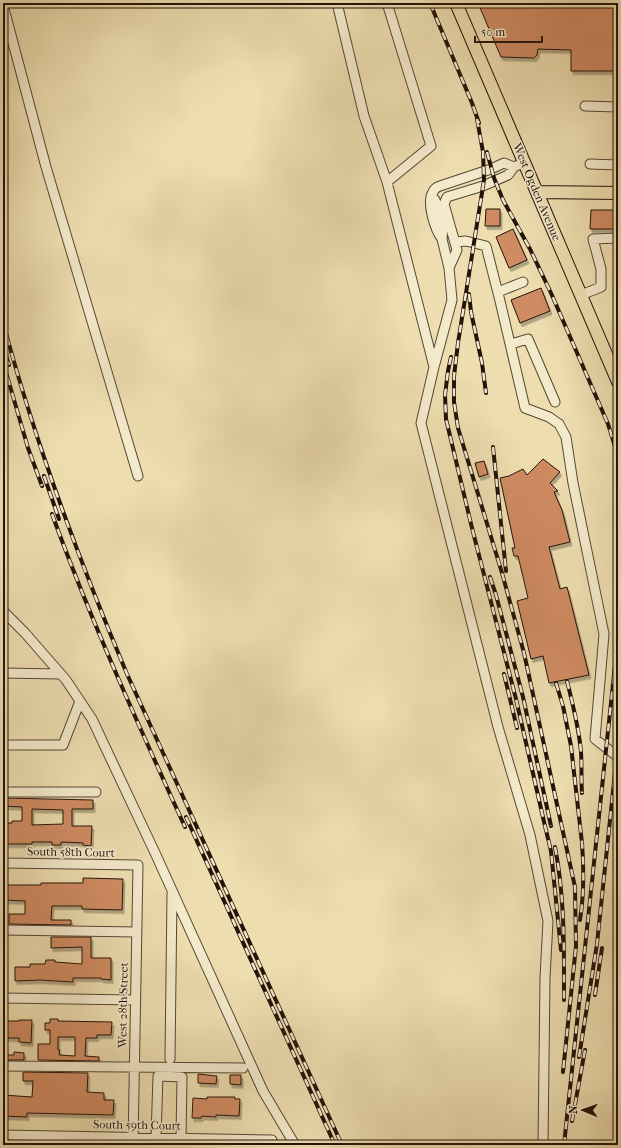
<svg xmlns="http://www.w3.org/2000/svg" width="621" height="1148" viewBox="0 0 621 1148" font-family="'IM FELL French Canon',serif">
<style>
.building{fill:#cf8b62;stroke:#24130a;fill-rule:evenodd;filter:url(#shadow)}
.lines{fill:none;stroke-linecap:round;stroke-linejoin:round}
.minor-casing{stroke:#564633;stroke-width:11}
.major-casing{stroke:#24130a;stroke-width:14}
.minor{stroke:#f3e9cb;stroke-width:9}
.major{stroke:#edddaf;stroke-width:12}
.rail-casing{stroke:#24130a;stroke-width:4}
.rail{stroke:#f3e9cb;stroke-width:2.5;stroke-dasharray:8;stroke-linecap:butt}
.labels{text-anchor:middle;stroke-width:3;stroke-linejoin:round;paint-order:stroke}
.street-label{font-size:12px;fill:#24130a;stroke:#f3e9cb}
</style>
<defs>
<filter id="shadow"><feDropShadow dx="2" dy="3.5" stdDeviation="0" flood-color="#0004"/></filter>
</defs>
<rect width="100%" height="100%" fill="#edddaf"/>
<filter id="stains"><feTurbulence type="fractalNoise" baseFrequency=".005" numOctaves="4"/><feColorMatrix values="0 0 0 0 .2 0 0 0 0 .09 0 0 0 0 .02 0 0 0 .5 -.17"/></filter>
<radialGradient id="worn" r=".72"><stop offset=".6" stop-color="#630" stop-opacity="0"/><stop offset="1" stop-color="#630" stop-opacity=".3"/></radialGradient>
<!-- building -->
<path class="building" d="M478 3H618V71H571V50L538 49 537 55 534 58 501 57Z
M486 209H500V226H485Z
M591 210H618V229H590Z
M513 229 527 260 509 268 496 237Z
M541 288 550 311 520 323 511 300Z
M543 459 560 472 550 483 558 491 554 492 562 510 570 542 549 547 560 589 567 587 589 675 549 683 543 656 531 659 517 601 528 598 518 556H514L512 548H515L500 478 509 476 523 469 527 475Z
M484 461 488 474 479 477 475 463Z
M3 798 93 800V809H72V826H92L91 846 83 845V843L61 842V845H52V842H32V844H3V823H12V821H22V807L3 806ZM32 809 63 810V824L32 825Z
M83 878 123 879 122 910 82 909V906H52L51 920H71V925L9 924V914H25V901L3 900V885H41V883H83Z
M51 937H91V958H111V980L101 979V978H73V982L40 980 15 981V967H30V964H45L46 960H55V962L82 964V947L51 948Z
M50 1019H58V1021L112 1022 111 1035H97V1038H86L85 1056 99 1057V1061L38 1060V1044H50V1030H45V1023H50ZM58 1037H75V1056L59 1055 60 1050H58Z
M19 1020H32L31 1043 19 1042V1038H3V1021H19Z
M14 1052 24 1053V1060H3V1055H14Z
M23 1072 88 1073 87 1092 104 1093V1100H114L113 1115 27 1113V1117L3 1116V1095L32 1097 33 1081H23Z
M198 1074 217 1076 216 1084 198 1083Z
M230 1075H241V1085L230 1084Z
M207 1097H235V1099H240L239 1116 216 1115V1117L202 1116 201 1118H192L193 1098 207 1099Z"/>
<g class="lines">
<!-- minor casing -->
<g class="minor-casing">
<path id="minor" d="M337 3 364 116 387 182 434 367 452 300 449 268
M3 5 46 167 138 476
M585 106 618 107
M590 164 618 165
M387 182 431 146 387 3
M431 196 435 200 443 229 442 239C435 229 426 203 433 192 434 189 437 187 440 186L491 169 504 163 514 167 525 162
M442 239 449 268 457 250 444 204 447 197 483 186 508 175 514 167
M455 242 466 241 486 246 500 301 525 408 549 417 559 424 566 437 573 483 604 634 595 739 618 757
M498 292 523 282
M581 295 601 287V269L593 239 618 238
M511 344 528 339 555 402
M434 367 421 423 498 727 530 835 548 921 545 978 543 1145
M3 611 25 633 66 680 92 719 156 855 263 1091 295 1145
M3 673 60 674
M3 745H63L80 701
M3 792H96
M3 863 138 865 133 1145
M3 930 137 932
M3 998 135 1000
M170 1059 172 894
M3 1066 243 1068
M3 1135 272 1140
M156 1137 158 1076 182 1077 181 1138"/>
</g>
<!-- major casing -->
<g class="major-casing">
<path id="major" d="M456 3 618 382
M538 192 618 193"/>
</g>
<!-- minor -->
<use href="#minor" class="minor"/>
<!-- major -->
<use href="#major" class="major"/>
<!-- rail casing -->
<g class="rail-casing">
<path id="rail" d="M430 3 472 103 479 123
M477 119 483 152 484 180 458 343 454 376V402L458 428 502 573 524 653 575 887 576 946 563 1072
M487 152 494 178 503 200 530 249 551 293 608 424 618 456
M469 294 471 312 482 363 486 393
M3 322C35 443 79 560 127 674L342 1145
M3 346 9 365
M451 357 448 371 445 395 446 419 472 528 516 699 545 826 551 851 561 950
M3 362 28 448 42 486
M493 447 506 571
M44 476 59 519
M52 514C91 621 138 724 185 827
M490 577 496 595 523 697 551 826
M504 674 517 728
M567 681C573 705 579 728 581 752 582 766 581 779 582 793
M556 683 563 706 571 746 582 843C584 869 584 895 580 920
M186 817 335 1145
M555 847C565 898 564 949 564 1000
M595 995 602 948
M579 1057 597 944 618 744
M572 1121 585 1050
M564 1145 618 637"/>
</g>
<!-- rail -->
<use href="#rail" class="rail"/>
</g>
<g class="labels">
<!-- street labels -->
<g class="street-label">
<text transform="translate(537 192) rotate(67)" y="4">West Ogden Avenue</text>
<text transform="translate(71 852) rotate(1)" y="4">South 58th Court</text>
<text transform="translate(123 1005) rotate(-89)" y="4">West 28th Street</text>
<text transform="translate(137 1125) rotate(1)" y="4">South 59th Court</text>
</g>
</g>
<!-- margin -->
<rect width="621" height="1148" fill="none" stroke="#edddaf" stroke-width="16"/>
<rect x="4" y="4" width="613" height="1140" fill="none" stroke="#24130a" stroke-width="2"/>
<rect x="8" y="8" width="605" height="1132" fill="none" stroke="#24130a"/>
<!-- north arrow -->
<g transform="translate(583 1110) rotate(272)" stroke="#f3e9cb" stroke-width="3" paint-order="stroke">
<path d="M0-3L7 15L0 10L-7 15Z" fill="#24130a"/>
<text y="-6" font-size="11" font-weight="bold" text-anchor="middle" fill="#24130a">N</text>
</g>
<!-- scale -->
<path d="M475 36v6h67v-6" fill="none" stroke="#24130a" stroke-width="2"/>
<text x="481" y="36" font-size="12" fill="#24130a" stroke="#f3e9cb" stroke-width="3" paint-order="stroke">50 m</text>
<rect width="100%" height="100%" filter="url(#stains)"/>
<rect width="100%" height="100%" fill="url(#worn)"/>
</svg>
